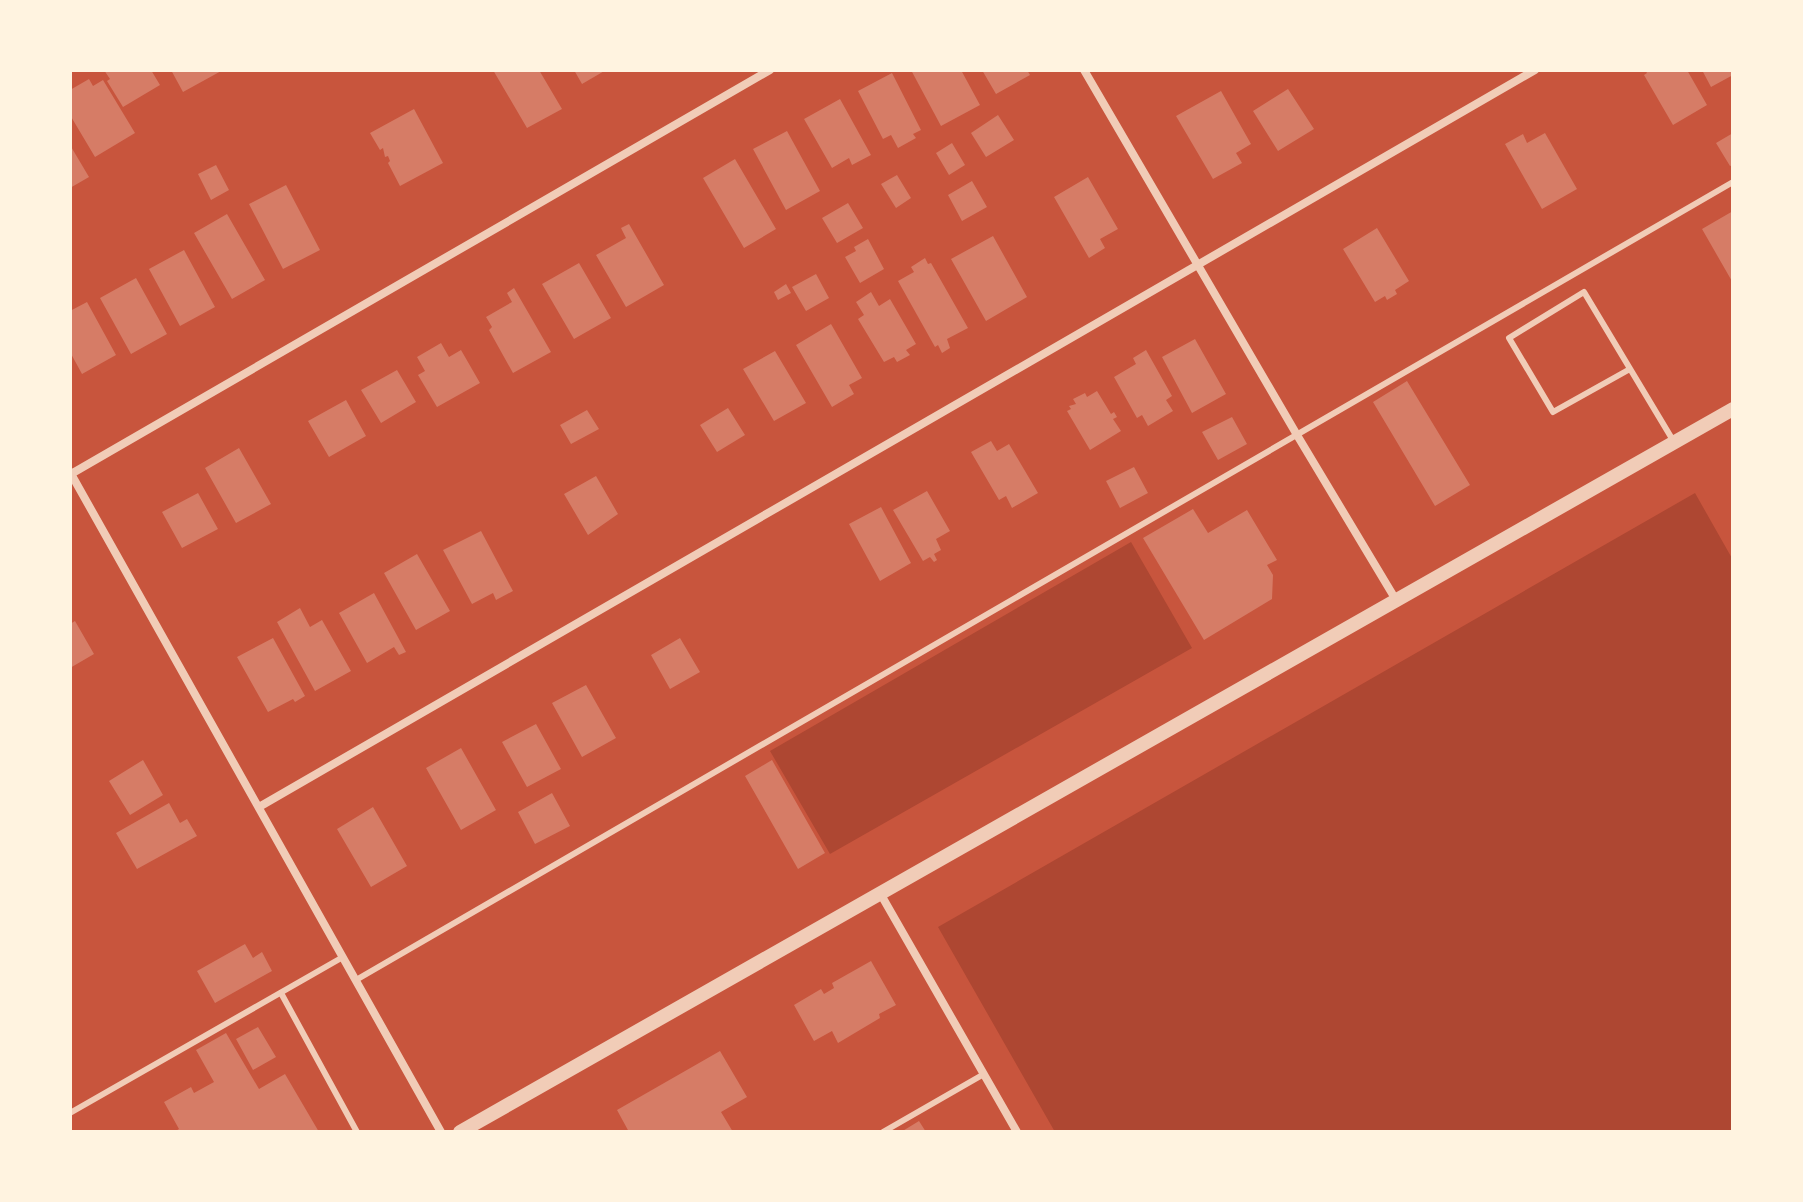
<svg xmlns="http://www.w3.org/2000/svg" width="1803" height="1202" viewBox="0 0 1803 1202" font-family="Literata,serif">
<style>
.green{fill:#ae4732}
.building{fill:#d67c66}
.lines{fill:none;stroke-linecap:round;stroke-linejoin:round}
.service{stroke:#f1ccb7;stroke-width:6}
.minor{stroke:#f1ccb7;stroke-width:8}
.tertiary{stroke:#f1ccb7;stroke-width:14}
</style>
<rect width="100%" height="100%" fill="#c8553d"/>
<!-- green -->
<path class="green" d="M1695 493 1733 560V1132H1055L938 927Z
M1131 542 1192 648 830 854 770 751Z"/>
<!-- building -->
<path class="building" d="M104 70H151L160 85 123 107 107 81 110 79Z
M171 70H223L183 92Z
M493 70H539L562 109 527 128Z
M574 70H606L582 84Z
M911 70H961L980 105 941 126Z
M982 70H1027L1030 75 996 94Z
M1645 70H1687L1707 105 1673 125 1644 75 1647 73Z
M1702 70H1733V75L1711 87Z
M892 73 921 130 913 134 916 138 898 148 891 135 883 139 858 91Z
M89 79 93 86 103 80 135 133 95 157 70 115V90Z
M1288 89 1314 129 1278 151 1253 111Z
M1221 91 1251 144 1236 153 1242 163 1213 179 1176 116Z
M840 99 871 155 852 165 849 158 832 168 804 119Z
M414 109 443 163 400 186 388 163 390 161 388 156 385 157 383 148 380 150 370 133Z
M998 115 1014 140 986 157 971 133Z
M787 131 820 191 786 210 753 149Z
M1545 133 1577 189 1542 209 1505 144 1523 134 1527 143Z
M1733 133V165L1730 166 1716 143Z
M952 143 965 165 949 175 936 153Z
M70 145 89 177 70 188Z
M735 159 776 229 744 248 703 178Z
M216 165 229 190 211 200 198 174Z
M897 175 911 198 896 208 881 184Z
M1088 177 1118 229 1100 239 1105 248 1089 258 1054 197Z
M972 181 987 207 962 221 948 195Z
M286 185 320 250 283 269 249 204Z
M848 203 863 228 837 243 822 218Z
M1733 211V283L1702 229Z
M227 214 265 280 232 299 194 233Z
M629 224 664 285 626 307 596 255 626 238 621 228Z
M1377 228 1409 281 1395 290 1397 294 1387 300 1385 296 1375 302 1343 249Z
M993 236 1027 297 986 321 951 259Z
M868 239 884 269 860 283 845 257 856 251 854 247Z
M184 250 215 307 180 326 149 269Z
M925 258 928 264 931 263 968 328 947 339 950 348 942 353 938 345 935 347 898 281 914 272 911 267Z
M579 263 611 318 574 339 542 284Z
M816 274 829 298 806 311 792 287Z
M136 278 167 334 131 354 100 298Z
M786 284 791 293 778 300 774 292Z
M514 288 551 352 513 373 489 330 492 327 486 317 512 302 507 293Z
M871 292 879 306 890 299 916 344 906 350 910 355 897 362 894 357 884 362 858 319 864 315 856 302Z
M87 302 116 355 82 374 70 352V311Z
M831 324 862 378 849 385 854 394 832 407 796 345Z
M1195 339 1226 394 1192 413 1162 357Z
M441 343 449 357 461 350 480 383 437 407 418 375 425 371 417 357Z
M1146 350 1172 396 1166 400 1173 411 1148 426 1142 415 1137 418 1114 377 1136 364 1133 358Z
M775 351 806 403 774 421 743 369Z
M397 370 416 402 381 423 361 390Z
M1407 381 1470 485 1435 506 1373 402Z
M1097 391 1111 414 1114 412 1117 417 1113 419 1121 431 1090 450 1067 411 1071 409 1069 406 1076 404 1073 399 1085 393 1087 397Z
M346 400 366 436 329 457 308 421Z
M728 408 745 435 717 452 700 425Z
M587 410 599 429 571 444 560 425Z
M1232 417 1247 444 1218 460 1202 432Z
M991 441 997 451 1009 444 1038 493 1012 508 1006 496 999 500 971 452Z
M239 448 271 504 236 523 205 468Z
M1134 467 1148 493 1120 508 1106 481Z
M596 476 618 514 588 535 564 494Z
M927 491 950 531 936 539 941 550 934 554 937 560 934 562 930 557 923 561 893 510Z
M198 493 218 529 182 548 162 512Z
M881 507 911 563 880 581 849 524Z
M1193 509 1208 533 1247 510 1277 560 1267 565 1273 575 1272 599 1204 640 1143 538Z
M481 531 513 591 496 600 493 593 472 604 443 550Z
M417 554 450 611 416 630 384 573Z
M374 593 406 652 399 655 394 647 367 663 339 613Z
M300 608 310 627 322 620 351 671 315 691 277 622Z
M75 621 94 654 70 668V624Z
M273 638 305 696 295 702 293 699 268 712 237 657Z
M680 638 700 672 670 689 651 655Z
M586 685 616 738 582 757 552 703Z
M536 724 561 769 527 787 502 742Z
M461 748 496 810 461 830 426 768Z
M143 760 163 795 130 815 109 781Z
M772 760 825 853 798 869 745 776Z
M552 793 570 826 535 844 518 812Z
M169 803 180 823 187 819 197 836 137 869 116 833Z
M373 807 407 866 371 887 337 829Z
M245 944 253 958 262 952 272 971 215 1003 197 971Z
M871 961 896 1005 879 1014 880 1018 838 1043 832 1031 814 1041 794 1005 821 989 824 994 834 988 832 983Z
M258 1027 276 1057 253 1070 236 1039Z
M226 1033 259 1089 285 1074 319 1132H174L179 1129 164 1102 191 1087 194 1093 214 1082 196 1050Z
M720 1051 747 1097 721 1112 733 1132H629L617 1110Z
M919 1121 926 1132H901Z"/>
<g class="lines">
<!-- service -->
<path class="service" d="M1630 369 1553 412 1509 338 1584 292 1674 442
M356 980 1733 182
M281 993 357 1132
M70 1113 343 957
M883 1132 984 1074"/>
<!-- minor -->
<path class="minor" d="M1084 70 1297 435 1396 600
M70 472 441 1132
M71 474 770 70
M259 807 1535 70
M880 893 1017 1132"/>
<!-- tertiary -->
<path class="tertiary" d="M460 1132 1733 409"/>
</g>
<!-- border -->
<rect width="1803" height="1202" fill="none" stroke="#fff3e0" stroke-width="144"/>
</svg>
